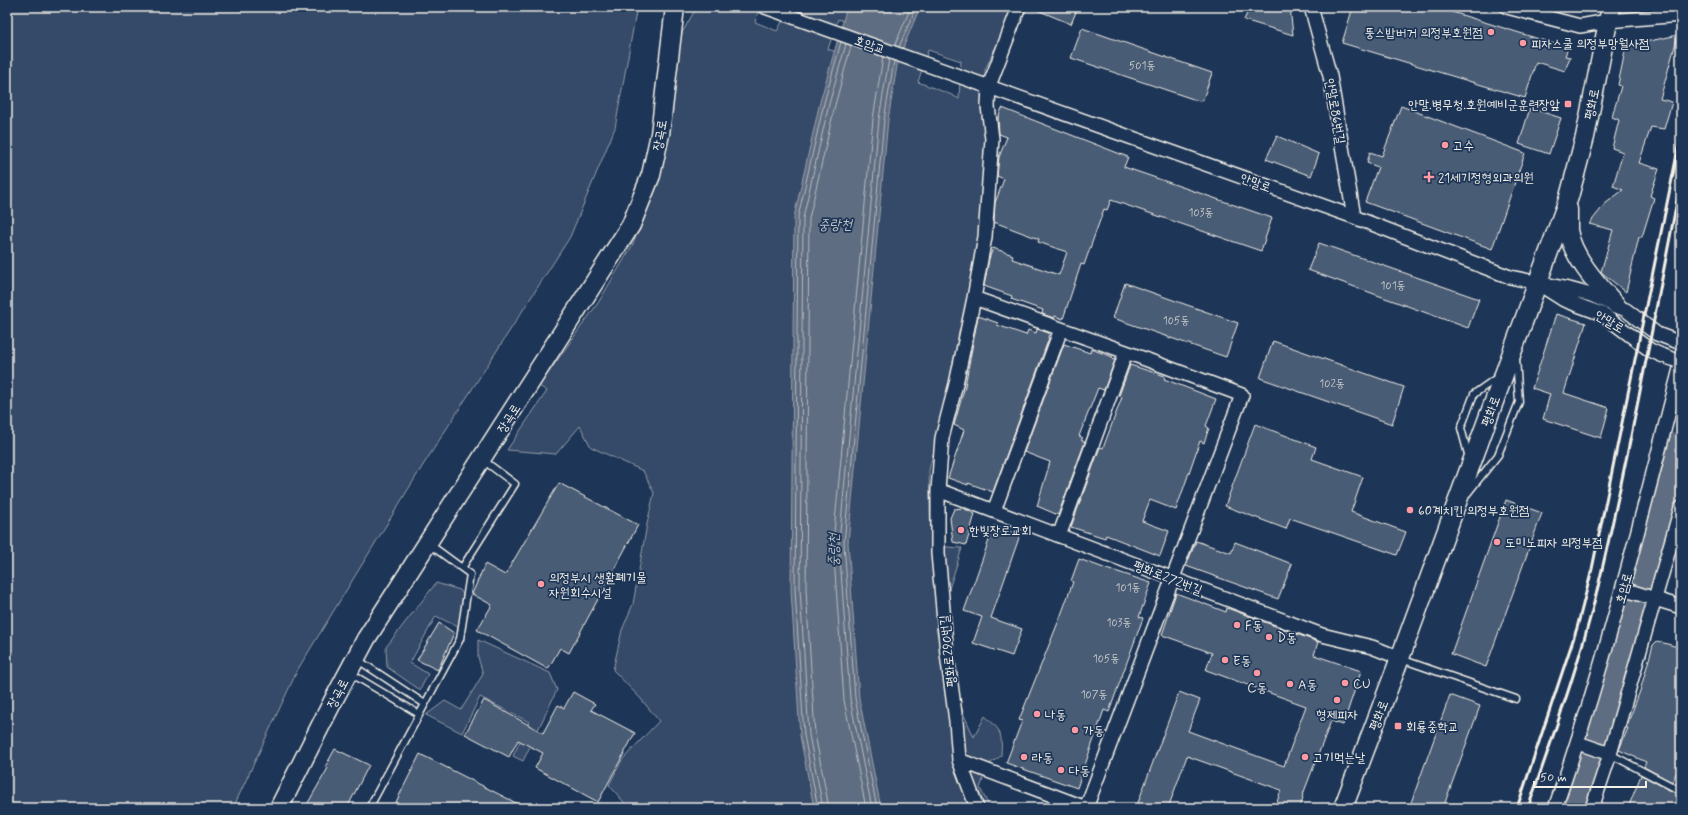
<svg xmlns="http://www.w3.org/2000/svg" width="1688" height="815" viewBox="0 0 1688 815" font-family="Mynerve,'Poor Story',sans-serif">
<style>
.green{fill:#354a67;stroke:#949ea8;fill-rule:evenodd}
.water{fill:#5e6d82;stroke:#9aa2ab}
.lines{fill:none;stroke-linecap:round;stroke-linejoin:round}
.shore{stroke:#b8bcbf;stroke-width:1}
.river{stroke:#5e6d82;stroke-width:27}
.building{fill:#485b74;stroke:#f4f1e8}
.lane-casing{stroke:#f4f1e8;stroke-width:9}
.street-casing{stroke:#f4f1e8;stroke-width:16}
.secondary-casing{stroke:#f4f1e8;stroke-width:21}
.lane{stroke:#1d3557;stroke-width:6}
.street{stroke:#1d3557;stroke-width:13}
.secondary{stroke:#1d3557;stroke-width:18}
.rail{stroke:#f4f1e8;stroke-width:3}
.poi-dot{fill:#ff9aa2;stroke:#1d3557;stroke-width:1.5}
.labels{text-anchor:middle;stroke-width:3.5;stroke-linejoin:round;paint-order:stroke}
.number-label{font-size:11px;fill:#c9cccb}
.poi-label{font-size:13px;fill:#f4f1e8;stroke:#1d3557;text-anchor:start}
.street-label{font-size:13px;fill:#f4f1e8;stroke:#1d3557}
.water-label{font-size:14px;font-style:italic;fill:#c0c3c4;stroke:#1d3557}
</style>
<rect width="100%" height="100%" fill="#1d3557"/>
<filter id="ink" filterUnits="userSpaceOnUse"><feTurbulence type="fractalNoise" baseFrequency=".025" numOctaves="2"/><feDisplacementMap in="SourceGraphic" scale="8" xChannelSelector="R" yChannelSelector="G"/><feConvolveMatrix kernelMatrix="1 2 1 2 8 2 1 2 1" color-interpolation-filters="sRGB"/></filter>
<g filter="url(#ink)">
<!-- green -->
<path class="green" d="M7 7H637L615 128 570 237 420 470 298 669 233 808H7Z
M700 7H713L719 9 720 7H760L755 22 777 31 790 7H1024L1019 17 994 50 985 70 986 129 979 237 975 276 947 399 929 470 931 546 962 548 936 630 964 715 974 737 985 716C1002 731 1002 733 1001 756L988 765 980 788 990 808H629L609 785 622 760 659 721 641 699 613 670 622 630 633 604 647 524 654 493 643 471 591 447 580 426 556 454 507 450 547 391 539 386 598 303 632 246 656 186 682 33 695 10ZM838 19 889 36 882 69 828 49ZM928 50 961 61 959 99 952 95 918 82Z
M436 583 460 590 469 603 458 627 436 616 410 663 428 674 420 690 387 667 386 647Z
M478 640 550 673 557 690 523 761 513 756 529 722 480 697 462 733 426 715 445 701 461 710 483 674 478 657Z"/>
<!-- water -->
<path class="water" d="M847 7H920L898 60 888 120 848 543 859 698 881 808H814L800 736 791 590 794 217 820 102Z"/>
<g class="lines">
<!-- shore -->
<path class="shore" d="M895 45 911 7
M899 47 916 7
M818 808 804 735 795 590 798 217 824 103 841 42
M823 808 809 735 800 589 803 218 829 104 846 44
M829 808 815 734 806 589 809 219 835 105 851 46
M866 808 844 700 833 543 873 119 883 57
M872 808 850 699 839 543 879 119 889 59
M877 808 855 698 844 543 884 120 894 61"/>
<!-- river -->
<path class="river" d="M1576 808 1626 647 1679 445"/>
</g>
<!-- building -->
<path class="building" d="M1030 7H1078L1071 24Z
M1250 7H1290L1293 35 1244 20Z
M1353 7H1436L1568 48 1565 56 1570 57 1565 71 1536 62 1525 98 1342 43Z
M1082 28 1212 73 1202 102 1071 58Z
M1678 35 1660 99 1672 102 1664 129 1651 127 1639 163 1659 169 1650 196 1654 198 1642 237H1639L1626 292 1601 272 1613 230 1589 224 1605 204 1623 190 1613 186 1623 152 1612 148 1619 120 1612 117 1621 86 1618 85 1626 46Z
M1401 106 1525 153 1492 249 1365 202 1378 167 1367 163 1370 152 1382 156Z
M1002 108 1128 157 1124 167 1272 218 1261 251 1111 200 1107 210 1104 209 1084 265 1081 264 1063 319 1055 316 1054 318 1042 314 1043 310 1011 299 1012 296 984 286 989 259 993 248 1013 255 1012 259 1059 275 1067 252 1038 242 1039 239 994 222 995 203 1004 179 997 176 999 157 1007 137 999 134 998 118Z
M1530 108 1561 118 1549 154 1519 144Z
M1277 136 1319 154 1311 176 1266 159Z
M1319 243 1479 299 1468 328 1308 270Z
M1125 283 1238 323 1226 357 1113 318Z
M1556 314 1586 323 1564 393 1609 408 1601 438 1543 419 1550 394 1532 388Z
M978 316 998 323 997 325 1026 335 1028 330 1036 333 1037 329 1049 333 1048 338H1049L993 492 968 483V485L948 478 964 430 954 425 965 386Z
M1273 341 1404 387 1392 424 1260 378Z
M1064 344 1090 353 1091 349 1113 357 1112 359 1115 360 1104 390 1098 388 1079 436 1083 438 1081 440 1085 442 1058 515 1037 506 1050 462 1024 452Z
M1130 365 1165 376 1164 379 1216 399 1206 426 1209 428 1204 443 1200 441 1176 510 1150 500 1142 521 1169 531 1160 556 1106 535 1105 538 1071 527 1100 447 1103 448 1122 397 1119 396Z
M1255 424 1316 447 1312 459 1363 477 1351 512 1406 532 1397 555 1290 518 1286 529 1225 506Z
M559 483 638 525 569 653 560 648 548 669 477 630 492 605 472 594 485 564 505 575Z
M1506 500 1542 513 1486 667 1451 654Z
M963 508 975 514 966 545 953 542 950 518 954 509Z
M994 526 1020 535 991 618 1022 629 1012 656 973 643 982 617 964 611Z
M1196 541 1231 553 1235 542 1292 564 1278 599 1186 566Z
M1079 559 1112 571V570L1151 583 1139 617 1143 618 1109 712 1104 710 1077 788 1006 763 1022 721 1019 720 1061 615 1073 582 1071 581Z
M1176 593 1226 612 1227 608 1318 642 1314 655 1361 671 1343 725 1331 721 1302 797 1303 798 1300 808H1275L1281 790 1187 756 1168 808H1136L1179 692 1200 700 1188 731 1284 766 1306 706 1206 670 1212 653 1162 635Z
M439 623 454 633 438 670 417 660Z
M1657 641 1681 648V763L1672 782 1644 767 1646 762 1619 750 1628 728H1626L1640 691 1653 645Z
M573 692 595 704 591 710 635 733 598 802 535 768 543 753 518 740 509 757 465 734 484 700 543 733 558 705 564 708Z
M1450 695 1480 706 1443 808H1409Z
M335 749 369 765 347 808H305L328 768 325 767Z
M420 754 526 808H393Z
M1641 775 1673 792H1676L1679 789 1681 790V808H1628Z"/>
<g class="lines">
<!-- lane casing -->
<g class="lane-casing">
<path id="lane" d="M1469 458 1461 428 1474 394 1498 377
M1467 494 1498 455 1519 402 1516 358
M462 568 515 484 483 460
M1401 659 1516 699
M358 660 425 704
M350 673 419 714
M1610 754 1675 788
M369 808 460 639 470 574 429 544"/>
</g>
<!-- street casing -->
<g class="street-casing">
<path id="street" d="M765 7 1354 217 1510 277 1569 289 1591 295 1626 310 1657 334 1681 343
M1311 7 1330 76 1354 217
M1507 7 1580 26 1608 21 1681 15
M1542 286 1564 300 1602 314 1650 350 1661 355 1681 362
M974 298 1126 352 1242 395 1086 808
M938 490 1322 635 1372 647 1400 658
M994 511 1061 329
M1059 536 1126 352
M1623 589 1681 607
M1578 743 1610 754
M959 760 1086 808
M977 808 959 760 956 721 947 654 938 553V490L942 438 956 384 974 298 985 237 992 139 988 106 989 86 1019 7
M1555 808C1606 663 1642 514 1681 365
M1592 808 1610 754 1681 508"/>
</g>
<!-- secondary casing -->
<g class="secondary-casing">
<path id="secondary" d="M1568 209C1568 216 1568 223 1568 230 1572 257 1598 285 1616 305
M279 808 333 701 366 639 631 225 651 175 660 134 675 7
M1343 808 1400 658 1569 197 1585 137 1611 7"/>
</g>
<!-- lane -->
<use href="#lane" class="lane"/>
<!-- street -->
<use href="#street" class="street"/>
<!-- secondary -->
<use href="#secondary" class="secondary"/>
<!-- rail -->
<path class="rail" d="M1517 808 1577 628 1592 569 1681 135
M1528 808C1553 736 1579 665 1597 591 1629 456 1654 318 1681 181"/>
</g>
</g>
<!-- markers -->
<g class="poi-dot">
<circle cx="1491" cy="32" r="4"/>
<circle cx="1523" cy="43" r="4"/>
<rect x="1564" y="100" width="8" height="8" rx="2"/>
<circle cx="1445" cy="145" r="4"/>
<path d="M1427 171h4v4h4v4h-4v4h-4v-4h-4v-4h4z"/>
<circle cx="1410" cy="510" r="4"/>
<circle cx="961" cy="530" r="4"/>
<circle cx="1497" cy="542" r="4"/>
<circle cx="541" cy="584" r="4"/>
<circle cx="1237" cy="625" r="4"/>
<circle cx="1269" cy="637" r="4"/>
<circle cx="1225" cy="660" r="4"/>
<circle cx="1257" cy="673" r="4"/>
<circle cx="1345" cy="683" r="4"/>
<circle cx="1290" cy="684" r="4"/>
<circle cx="1337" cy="700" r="4"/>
<circle cx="1037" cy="714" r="4"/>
<rect x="1394" y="722" width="8" height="8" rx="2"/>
<circle cx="1075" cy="730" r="4"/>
<circle cx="1024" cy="757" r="4"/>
<circle cx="1305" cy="757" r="4"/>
<circle cx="1061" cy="770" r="4"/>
</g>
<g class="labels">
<!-- number labels -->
<g class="number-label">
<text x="1142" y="69">501동</text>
<text x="1201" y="216">103동</text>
<text x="1393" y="289">101동</text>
<text x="1176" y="324">105동</text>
<text x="1332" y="387">102동</text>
<text x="1128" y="591">101동</text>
<text x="1119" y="626">103동</text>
<text x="1106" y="662">105동</text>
<text x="1094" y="698">107동</text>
</g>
<!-- poi labels -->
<g class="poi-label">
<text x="1483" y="37" text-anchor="end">뚱스밥버거 의정부호원점</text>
<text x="1531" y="48">피자스쿨 의정부망월사점</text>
<text x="1560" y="109" text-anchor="end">안말.병무청.호원예비군훈련장앞</text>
<text x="1453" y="150">고수</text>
<text x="1438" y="182">21세기정형외과의원</text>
<text x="1418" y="515">60계치킨 의정부호원점</text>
<text x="969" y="535">한빛장로교회</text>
<text x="1505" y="547">도미노피자 의정부점</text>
<text x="549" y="582">의정부시 생활폐기물<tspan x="549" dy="15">자원회수시설</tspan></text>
<text x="1245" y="630">F동</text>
<text x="1277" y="642">D동</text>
<text x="1233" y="665">E동</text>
<text x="1353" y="688">CU</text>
<text x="1298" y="689">A동</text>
<text x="1257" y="692" text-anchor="middle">C동</text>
<text x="1045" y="719">나동</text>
<text x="1337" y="719" text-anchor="middle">형제피자</text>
<text x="1406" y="731">회룡중학교</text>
<text x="1083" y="735">가동</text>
<text x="1032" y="762">라동</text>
<text x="1313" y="762">고기먹는날</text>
<text x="1069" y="775">다동</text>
</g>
<!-- street labels -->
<g class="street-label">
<text transform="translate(870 44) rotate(19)" y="5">호암교</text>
<text transform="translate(1591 104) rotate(-79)" y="5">평화로</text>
<text transform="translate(1336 111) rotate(80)" y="5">안말로86번길</text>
<text transform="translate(659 135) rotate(-80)" y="5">장곡로</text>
<text transform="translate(1256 182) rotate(20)" y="5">안말로</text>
<text transform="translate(1610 321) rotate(31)" y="5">안말로</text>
<text transform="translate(1490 411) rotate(-70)" y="5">평화로</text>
<text transform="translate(508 418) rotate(-57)" y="5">장곡로</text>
<text transform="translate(1168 577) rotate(21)" y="5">평화로272번길</text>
<text transform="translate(1623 588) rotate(-75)" y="5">호암로</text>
<text transform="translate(947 651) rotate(-96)" y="5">평화로290번길</text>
<text transform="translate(337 693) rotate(-62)" y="5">장곡로</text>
<text transform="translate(1378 715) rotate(-69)" y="5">평화로</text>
</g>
<!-- water labels -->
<g class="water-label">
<text x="835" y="229">중랑천</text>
<text transform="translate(833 550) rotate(-89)" y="5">중랑천</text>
</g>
</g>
<!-- margin -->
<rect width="1688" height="815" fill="none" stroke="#1d3557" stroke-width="24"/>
<rect x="12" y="12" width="1664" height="791" fill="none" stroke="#f4f1e8" stroke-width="1.5" filter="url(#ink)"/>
<!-- scale -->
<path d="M1534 781v6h112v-6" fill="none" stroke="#f4f1e8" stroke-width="2"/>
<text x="1540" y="781" font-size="12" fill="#f4f1e8" stroke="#1d3557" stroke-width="3" paint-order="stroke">50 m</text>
</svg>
